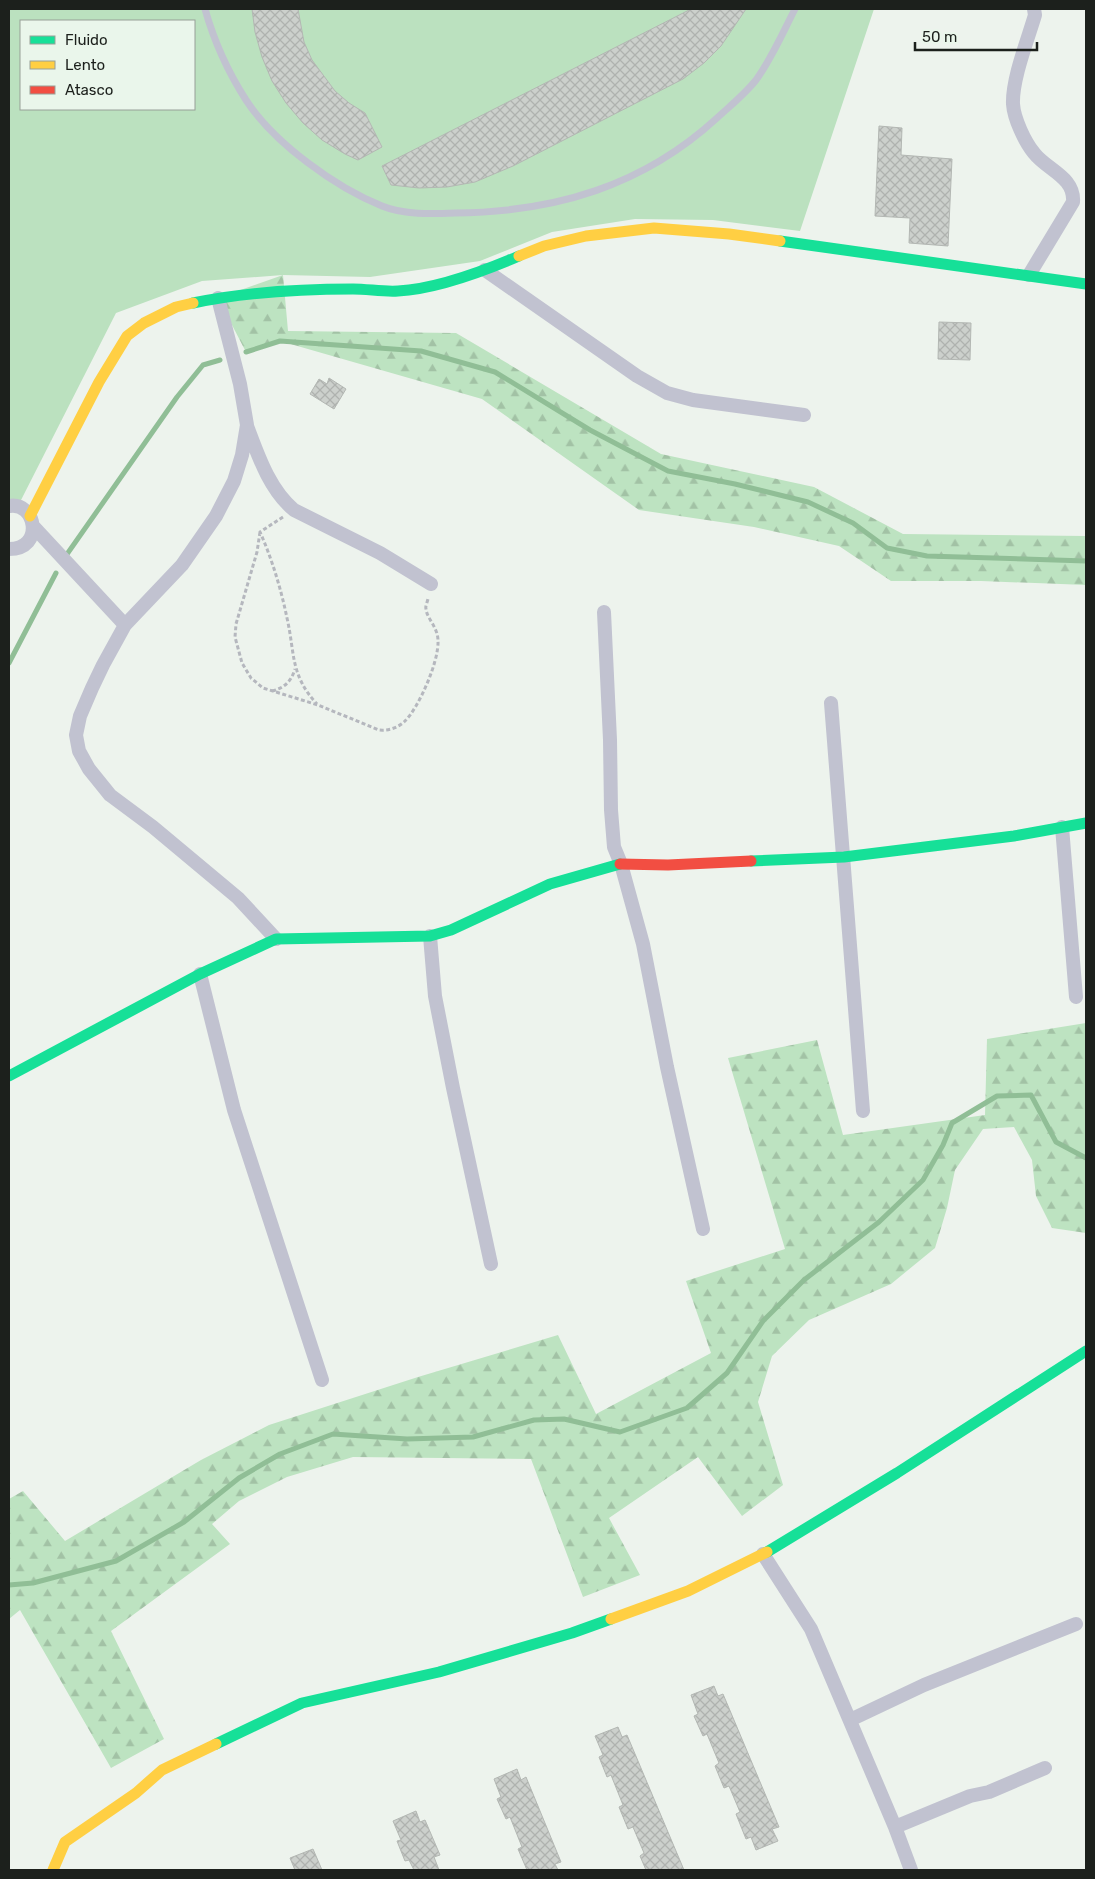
<svg xmlns="http://www.w3.org/2000/svg" width="1095" height="1879" viewBox="0 0 1095 1879" font-family="Rubik,sans-serif">
<style>
.forest{fill:url(#forest-firs)}
.garden{fill:#bbe1bf;fill-rule:evenodd}
.lines{fill:none;stroke-linecap:round;stroke-linejoin:round}
.stream{stroke:#90be96;stroke-width:5}
.building{fill:url(#building-cross-hatch);stroke:#b3b7b3}
.path{stroke:#b5b7be;stroke-width:3;stroke-dasharray:4 2.5;stroke-linecap:butt}
.lane{stroke:#c1c2d0;stroke-width:7}
.street{stroke:#c1c2d0;stroke-width:14}
.fast{stroke:#16e098;stroke-width:11}
.slow{stroke:#ffcf43;stroke-width:11}
.jam{stroke:#f24e42;stroke-width:11}
</style>
<defs>
<pattern id="forest-firs" width="22" height="20" patternUnits="userSpaceOnUse" patternTransform="scale(1.25)"><rect width="22" height="20" fill="#bde3c1"/><path d="M5 1l3.5 6h-7zM16 11l3.5 6h-7z" fill="#a2c2a5"/></pattern>
<pattern id="building-cross-hatch" width="8" height="8" patternUnits="userSpaceOnUse" patternTransform="scale(1.25)"><rect width="8" height="8" fill="#ccd0cc"/><path d="M0 0l8 8M0 8l8-8" fill="none" stroke="#afb2af"/></pattern>
</defs>
<rect width="100%" height="100%" fill="#edf3ed"/>
<!-- forest -->
<path class="forest" d="M283 275 288 331 456 333 661 454 814 487 903 534 1086 536V585L981 581H891L839 546 754 527 639 510 482 399 280 341 246 352 218 298Z
M1086 1023V1233L1052 1228 1036 1196 1032 1160 1014 1127 983 1129 955 1170 947 1208 935 1248 891 1284 809 1320 772 1356 758 1402 783 1485 742 1516 698 1457 609 1518 640 1575 583 1597 531 1459 353 1457 287 1477 239 1501 212 1524 230 1544 111 1631 164 1739 111 1768 20 1610 9 1619V1499L23 1491 65 1541 201 1460 269 1425 418 1377 558 1335 596 1414 711 1353 686 1281 785 1249 728 1058 817 1040 843 1135 985 1115 987 1039Z"/>
<!-- garden -->
<path class="garden" d="M9 9H874L800 231 713 220 635 219 552 232 480 261 370 277 283 275 202 281 116 313 19 504 9 510ZM21 21H194V109H21Z"/>
<g class="lines">
<!-- stream -->
<path class="stream" d="M246 352 280 341 421 351 495 372 590 430 668 471 735 484 808 502 853 523 887 548 927 556 1086 561
M65 557 177 397 203 365 220 360
M9 663 56 573
M9 1585 33 1583 116 1561 184 1522 239 1478 280 1454 333 1434 407 1439 473 1437 534 1420 564 1419 620 1432 687 1408 727 1373 763 1321 804 1280 879 1222 923 1180 943 1145 952 1123 997 1096 1031 1095 1056 1142 1086 1158"/>
</g>
<!-- building -->
<path class="building" d="M252 9H298L304 42 312 60 335 91 349 103 365 113 382 147 358 160 345 154 322 140 303 123 286 103 272 81 262 57 255 32Z
M691 9H746L721 46 704 63 683 79 513 166 475 182 447 187 419 188 391 185 382 166Z
M879 126 902 128 901 155 952 159 948 246 909 243 910 218 875 216Z
M939 322 971 323 970 360 938 359Z
M329 378 346 389 334 409 310 394 319 379 327 384Z
M714 1686 718 1696 723 1694 779 1827 772 1829 778 1841 756 1850 751 1837 746 1839 736 1814 740 1812 729 1786 724 1788 715 1766 719 1763 707 1734 703 1736 694 1716 698 1714 691 1695Z
M618 1727 622 1737 627 1735 684 1870H646L640 1856 644 1853 633 1827 628 1829 619 1807 623 1805 611 1775 607 1777 599 1757 603 1755 595 1736Z
M517 1769 521 1780 526 1777 561 1862 555 1864 558 1870H527L518 1849 522 1847 510 1817 506 1819 497 1799 501 1797 494 1779Z
M416 1811 420 1822 425 1820 440 1855 434 1857 439 1870H414L409 1860 405 1861 397 1841 401 1840 393 1821Z
M313 1849 322 1870H295L290 1858Z"/>
<g class="lines">
<!-- path -->
<path class="path" d="M283 517 260 532C272 559 281 589 287 618 295 653 290 675 317 704
M260 532 257 552 236 624 235 637 242 663 251 678 263 688 318 705 379 730C388 731 397 728 404 722 419 708 439 661 438 641 438 627 427 619 426 609 425 606 428 601 428 598
M272 691C284 688 291 682 295 669"/>
<!-- lane -->
<path class="lane" d="M205 9C214 41 228 72 246 100 274 143 335 187 382 206 404 215 431 214 455 213 555 212 643 186 717 118 730 106 745 94 756 80 772 58 783 32 795 9"/>
<!-- street -->
<path class="street" d="M485 270 637 376 667 393 693 400 804 415
M1029 275 1073 202C1075 177 1047 170 1034 153 1025 142 1014 119 1013 104 1012 79 1028 39 1035 15L1034 9
M218 298 240 384 247 425 242 455 234 481 216 516 182 565 125 625 103 665 92 688 80 716 76 735 79 751 89 769 110 795 153 827 238 898 276 939
M247 426C258 455 269 489 294 510L380 553 431 584
M9 506C36 501 45 549 9 549
M33 526 125 625
M604 612 610 740 611 810 614 847 621 864 643 944 667 1067 703 1229
M831 703 863 1111
M1062 827 1076 997
M430 936 435 996 453 1088 491 1264
M200 974 234 1110 322 1380
M763 1554 811 1629 895 1827 911 1870
M850 1720 924 1685 1076 1624
M895 1827 970 1796 989 1792 1045 1768"/>
<!-- fast -->
<path class="fast" d="M780 241 1086 284
M193 303C245 292 299 289 353 289 368 289 383 292 398 291 437 289 484 271 519 256
M751 861 844 857 1014 836 1086 823
M9 1076 200 974 276 939 430 936 451 930 550 884 620 864
M767 1552 897 1473 1086 1351
M216 1744 302 1703 439 1672 572 1633 611 1619"/>
<!-- slow -->
<path class="slow" d="M519 256 544 246 586 236 654 228 729 234 780 241
M30 516 99 382 127 336 144 323 176 307 193 303
M611 1619 688 1591 767 1552
M53 1870 65 1842 136 1793 162 1770 216 1744"/>
<!-- jam -->
<path class="jam" d="M620 864 668 865 751 861"/>
</g>
<!-- border -->
<rect width="1095" height="1879" fill="none" stroke="#1c201c" stroke-width="20"/>
<!-- legend -->
<rect x="20" y="20" width="175" height="90" fill="#eaf6eb" stroke="#98a098"/>
<rect x="30" y="36" width="25" height="8" fill="#16e098" stroke="#98a098"/>
<text x="65" y="45" font-size="15" fill="#1c201c">Fluido</text>
<rect x="30" y="61" width="25" height="8" fill="#ffcf43" stroke="#98a098"/>
<text x="65" y="70" font-size="15" fill="#1c201c">Lento</text>
<rect x="30" y="86" width="25" height="8" fill="#f24e42" stroke="#98a098"/>
<text x="65" y="95" font-size="15" fill="#1c201c">Atasco</text>
<!-- scale -->
<path d="M915 42v8h122v-8" fill="none" stroke="#1c201c" stroke-width="2.5"/>
<text x="922" y="42" font-size="15" fill="#1c201c" stroke="#eaf6eb" stroke-width="4" paint-order="stroke">50 m</text>
</svg>
